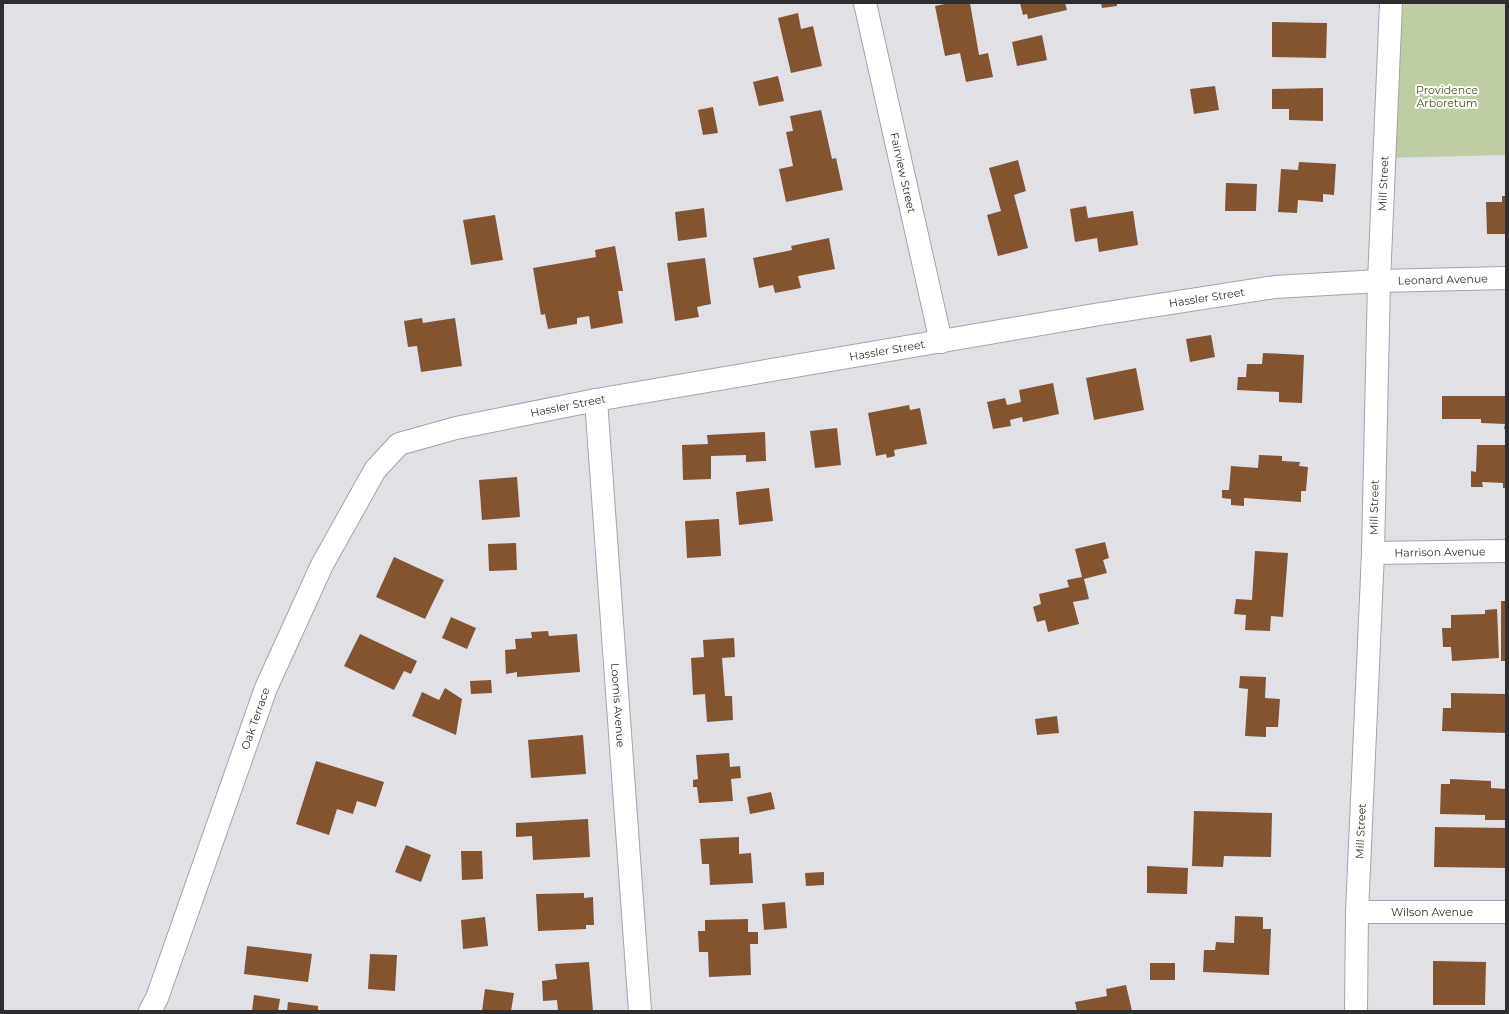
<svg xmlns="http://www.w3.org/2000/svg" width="1509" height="1014" viewBox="0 0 1509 1014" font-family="Montserrat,sans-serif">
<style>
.green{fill:#bdcea3}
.building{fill:#845430}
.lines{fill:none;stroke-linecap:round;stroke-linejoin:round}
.minor-casing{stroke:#a4a3a9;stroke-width:24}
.tertiary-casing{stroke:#a4a3a9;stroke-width:24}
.minor{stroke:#fff;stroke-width:22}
.tertiary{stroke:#fff;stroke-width:22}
.labels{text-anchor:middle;stroke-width:4;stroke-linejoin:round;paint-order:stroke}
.park-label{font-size:11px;fill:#425517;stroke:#fff}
.street-label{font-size:11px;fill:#2e2e30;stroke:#fff}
</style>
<rect width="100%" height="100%" fill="#e1e0e7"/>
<!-- green -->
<path class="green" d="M1391 3H1506V155L1385 158Z"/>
<!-- building -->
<path class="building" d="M950 3H970L979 55 988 53 993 77 966 82 960 53 945 56 935 6Z
M1020 3H1065L1067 10 1028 19 1027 14 1023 15Z
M1101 3H1117V6L1102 8Z
M798 13 801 29 813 26 822 66 791 73 778 18Z
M1272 22 1327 23 1326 58 1272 57Z
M1042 35 1047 60 1017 66 1012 42Z
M778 76 784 101 759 106 753 82Z
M1215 86 1219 110 1194 114 1190 89Z
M1323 88V121L1289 120V109H1272V89Z
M713 107 718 133 703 135 698 110Z
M821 110 832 159 836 158 843 190 786 202 779 169 793 166 786 132 793 131 790 116Z
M1018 160 1026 191 1014 195 1028 248 998 256 987 215 1001 211 989 168Z
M1299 162 1336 164 1334 195 1323 194V202L1298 200 1297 213 1278 212 1281 169 1298 170Z
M1226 183 1257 184 1256 211H1225Z
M1502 196H1506V234H1487L1486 202H1502Z
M1086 206 1088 218 1133 211 1138 245 1099 252 1097 238 1075 242 1070 209Z
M704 208 707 237 678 241 675 212Z
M495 215 503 260 471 265 463 220Z
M829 238 835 269 798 276 801 288 775 293 773 285 759 288 753 258 792 250 791 246Z
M615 246 623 291H618L623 323 591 329 589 316 577 318V324L548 329 545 314 541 315 533 268 596 257 595 250Z
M705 258 711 304 697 307 699 317 675 321 667 263Z
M422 318 423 323 455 318 462 366 421 372 417 346 408 347 404 321Z
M1211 335 1215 357 1190 362 1186 339Z
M1263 353 1304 355 1302 403 1279 402V392L1237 390 1238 377H1246L1247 364H1262Z
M1136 368 1144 410 1094 420 1086 378Z
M1053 383 1059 414 1023 422 1022 417 1010 420 1011 426 993 429 987 402 1005 398 1007 405 1021 402 1019 390Z
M1442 396H1506V429H1504L1505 424 1481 423V419H1442Z
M909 405 910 410 920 408 927 444 894 450 895 456 887 458 886 454 876 456 868 413Z
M837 428 841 465 815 468 810 431Z
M765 432 766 461 746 462V455L711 456V479L683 480 682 445 708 444 707 435Z
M1477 445H1506V488H1503V483L1482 482 1483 487H1471V471L1476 472Z
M1259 455 1282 456V461L1300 462 1299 466 1308 467 1306 491H1301V502L1244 498V506L1231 505V499L1222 498V490H1229L1231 466 1258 468Z
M517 477 520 517 482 520 479 480Z
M769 488 773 521 739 525 736 492Z
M719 519 721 556 687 558 685 521Z
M1105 542 1109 558 1103 560 1107 573 1084 579 1089 599 1073 602 1079 624 1048 632 1045 620 1037 622 1033 607 1041 604 1039 594 1069 587 1067 580 1082 577 1075 549Z
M516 543 517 570 489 571 488 544Z
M1255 551 1288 553 1283 617 1271 616 1270 631 1245 630 1246 615 1234 614 1236 599 1252 600Z
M394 557 444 580 425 619 376 597Z
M1501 601H1506V661H1501Z
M1497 609 1499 658 1452 661 1451 647H1443L1442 628H1451V615L1485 614V610Z
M451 617 476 628 467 649 442 638Z
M548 631 549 636 577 634 580 672 517 677V672L506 674 505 650 516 649 515 639 532 638 531 632Z
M360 634 417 661 411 674 404 671 394 690 344 666Z
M734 638 735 657 722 658 725 696H732L733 720 707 722 705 694 693 695 691 658 704 657 703 640Z
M1240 676 1266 677 1265 698 1280 699 1278 727H1266V737L1245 736 1248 689 1239 688Z
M491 680 492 693 471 694 470 681Z
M445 688 462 699 456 735 412 716 422 692 439 700Z
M1451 693 1506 694V733L1442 731 1443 708H1451Z
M1057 716 1059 733 1037 735 1035 719Z
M583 735 586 774 531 778 528 740Z
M729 753 730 767 740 766 741 778 731 779 733 801 699 803 697 787H693V780L698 779 696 755Z
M316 761 384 782 376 807 357 801 353 814 337 809 329 835 296 824Z
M1450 779 1491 781V788L1506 789V820H1485V815L1440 814 1441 784H1450Z
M771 792 775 809 750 814 747 797Z
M1194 811 1272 813 1271 857 1224 856 1223 867 1192 866Z
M588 819 590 857 533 860 532 836 516 837V823Z
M1435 827 1506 828 1505 868 1434 867Z
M739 837V854L751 853 753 883 710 885 709 864H702L700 839Z
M406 845 431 855 421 882 395 872Z
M461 851H482L483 879 462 880Z
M1147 866 1188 868 1187 894 1147 893Z
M824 872V885L806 886 805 873Z
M584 893V898L593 897 594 925H586V929L538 931 536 894Z
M785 902 787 928 764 930 762 904Z
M1235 916 1263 917V929H1271L1269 975 1203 972 1204 950H1215L1216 942 1234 943Z
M485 917 488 946 463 949 461 920Z
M748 919V932H758V944H750L751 975 709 977 708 952H699L698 931H705V920Z
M247 946 312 954 308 982 244 974Z
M370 954 397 955 395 991 368 989Z
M1433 961 1486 962 1485 1005H1433Z
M589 962 593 1011H558L557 1000 543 1001 542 981 557 979 555 964Z
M1150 963H1175V980H1150Z
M1126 985 1132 1011H1077L1075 1002 1107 996 1106 989Z
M485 989 514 993 511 1011H482Z
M254 995 280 999 278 1011H252Z
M288 1002 318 1006V1011H287Z"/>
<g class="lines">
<!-- minor casing -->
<g class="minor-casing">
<g id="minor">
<path id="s1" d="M865 3 941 342"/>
<path id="s2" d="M596 400 640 1011"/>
<path id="s3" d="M1373 553 1506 551"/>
<path id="s4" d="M1357 912H1506"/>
<path id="s5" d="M150 1011 157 998 266 688 322 565 375 470 399 444 456 428 596 400 1100 314 1275 287 1379 281 1506 278"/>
</g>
</g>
<!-- tertiary casing -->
<g class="tertiary-casing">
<g id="tertiary">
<path id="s6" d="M1356 1011 1357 912 1373 553 1379 281 1391 3"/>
</g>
</g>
<!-- minor -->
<use href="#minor" class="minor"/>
<!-- tertiary -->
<use href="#tertiary" class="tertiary"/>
</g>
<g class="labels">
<!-- park labels -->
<g class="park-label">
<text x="1447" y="94">Providence<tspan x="1447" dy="13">Arboretum</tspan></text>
</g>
<!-- street labels -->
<g class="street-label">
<text dy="4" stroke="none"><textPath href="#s1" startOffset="174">Fairview Street</textPath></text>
<text dy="4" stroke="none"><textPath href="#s6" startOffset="828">Mill Street</textPath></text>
<text dy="4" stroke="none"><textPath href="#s5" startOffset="1681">Leonard Avenue</textPath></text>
<text dy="4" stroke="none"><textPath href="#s5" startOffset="1444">Hassler Street</textPath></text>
<text dy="4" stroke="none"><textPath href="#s5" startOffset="1120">Hassler Street</textPath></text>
<text dy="4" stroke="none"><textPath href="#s5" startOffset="796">Hassler Street</textPath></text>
<text dy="4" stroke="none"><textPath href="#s6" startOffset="504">Mill Street</textPath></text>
<text dy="4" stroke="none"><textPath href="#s3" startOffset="67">Harrison Avenue</textPath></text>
<text dy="4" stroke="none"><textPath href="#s2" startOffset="306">Loomis Avenue</textPath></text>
<text dy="4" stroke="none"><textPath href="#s5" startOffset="311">Oak Terrace</textPath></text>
<text dy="4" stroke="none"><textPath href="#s6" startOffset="180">Mill Street</textPath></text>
<text dy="4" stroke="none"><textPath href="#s4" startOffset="75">Wilson Avenue</textPath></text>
</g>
</g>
<!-- border -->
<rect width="1509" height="1014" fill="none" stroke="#2e2e30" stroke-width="8"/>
</svg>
